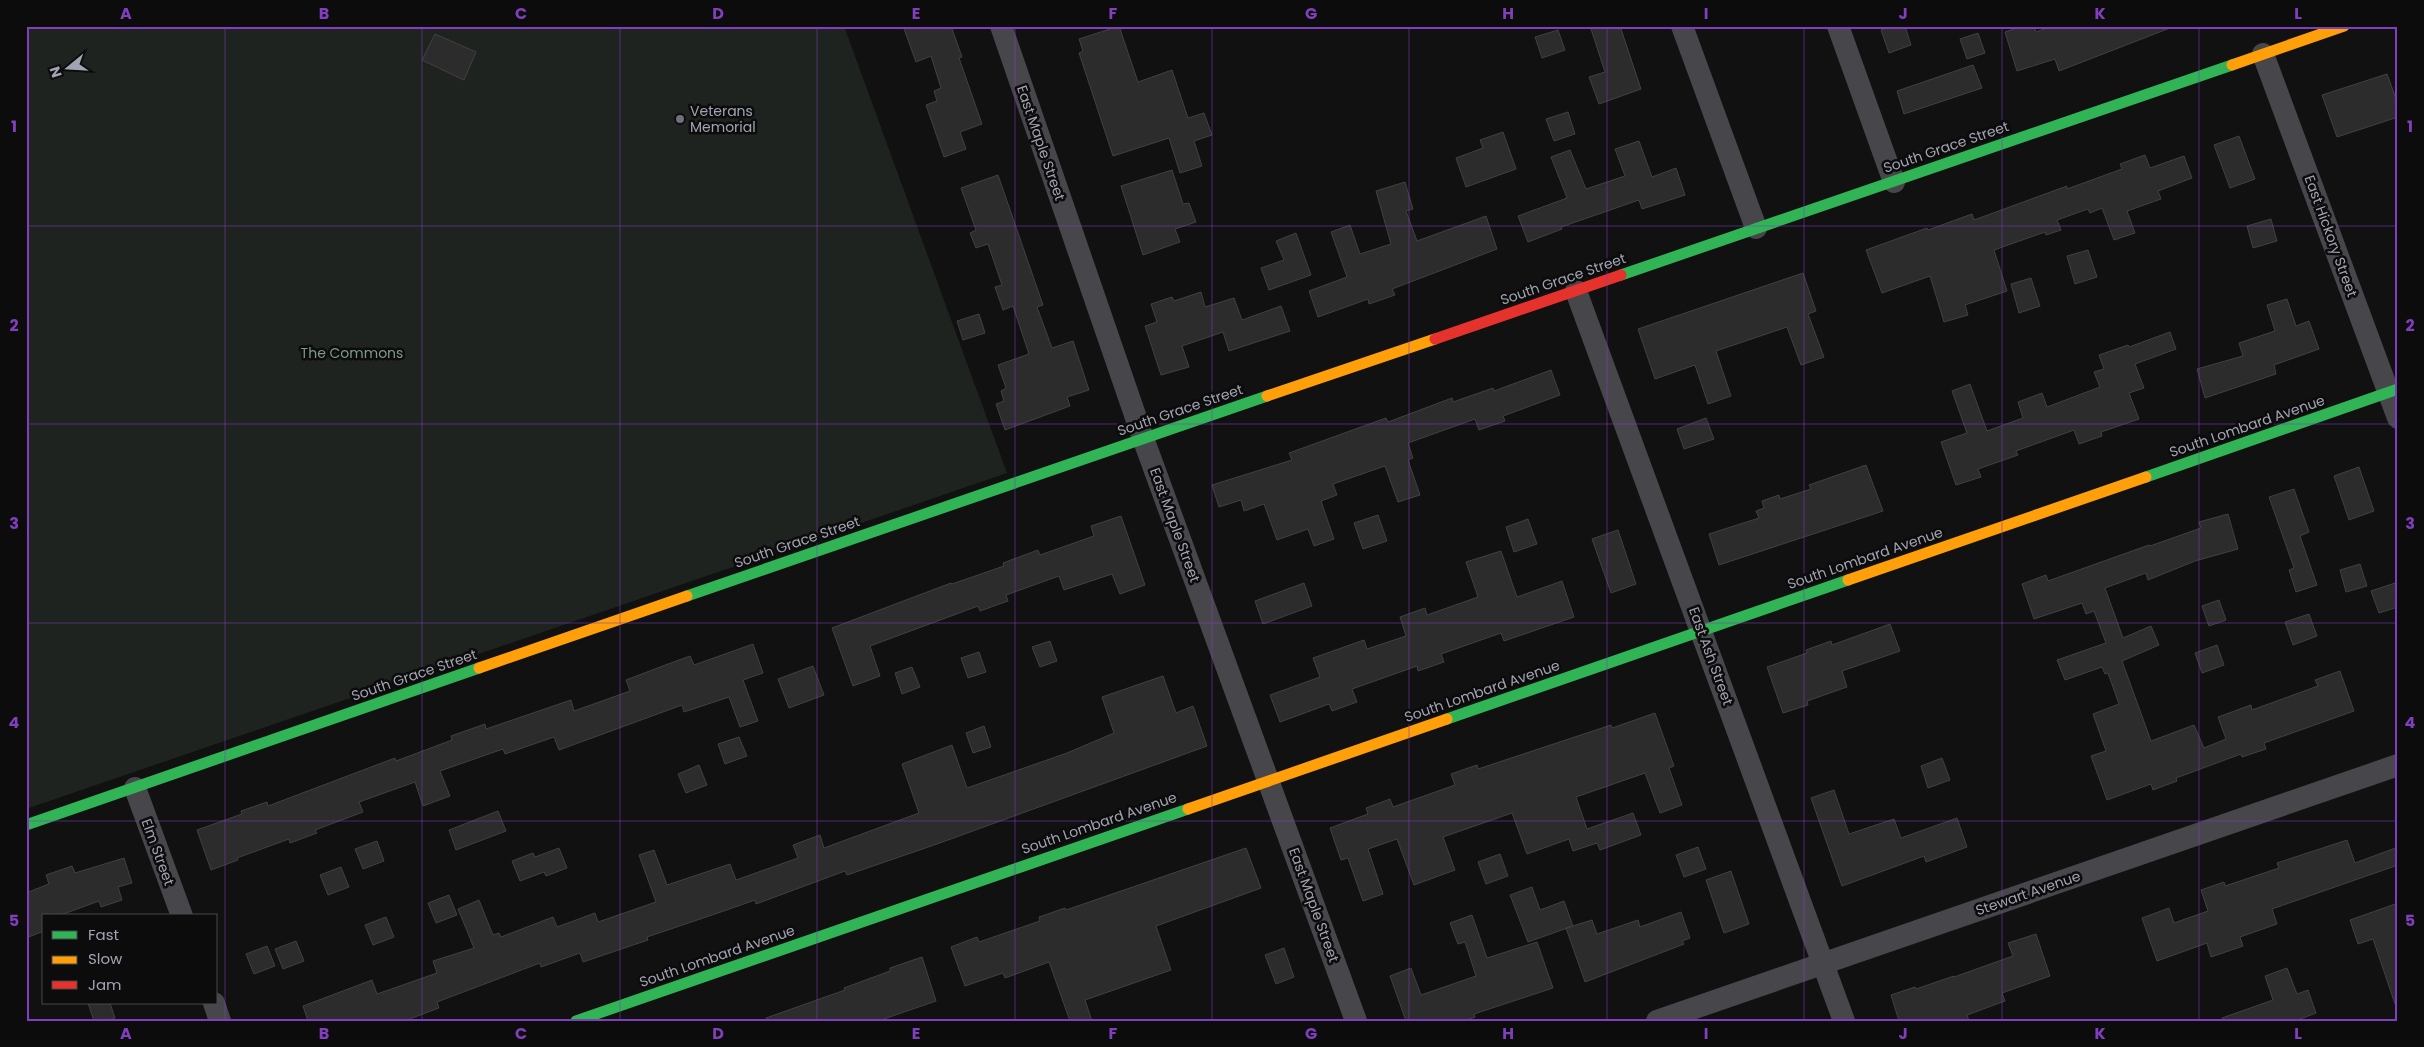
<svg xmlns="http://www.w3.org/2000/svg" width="2424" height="1047" viewBox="0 0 2424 1047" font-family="Poppins,sans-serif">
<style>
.green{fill:#1e2320}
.building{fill:#2c2c2d;stroke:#414145}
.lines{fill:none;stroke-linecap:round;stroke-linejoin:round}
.street{stroke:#47474b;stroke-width:22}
.fast{stroke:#30b455;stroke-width:11}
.slow{stroke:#ff9f0a;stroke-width:11}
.jam{stroke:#e5322d;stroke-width:11}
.grid{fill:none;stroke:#813ebd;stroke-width:1;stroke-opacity:0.55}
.poi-dot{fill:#70717a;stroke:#0c0c0d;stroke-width:2}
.labels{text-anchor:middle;stroke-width:5;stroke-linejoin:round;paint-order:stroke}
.poi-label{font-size:14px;fill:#a3a4b2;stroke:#0c0c0d;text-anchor:start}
.street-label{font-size:14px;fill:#a3a4b2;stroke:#0c0c0d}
.park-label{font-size:14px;fill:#7c9b85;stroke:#0c0c0d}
.neatline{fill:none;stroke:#813ebd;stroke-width:2}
.grid-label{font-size:16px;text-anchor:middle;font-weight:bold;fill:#813ebd}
</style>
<rect width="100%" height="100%" fill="#111112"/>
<!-- green -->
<path class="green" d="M26 26H844L1007 473 26 809Z"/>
<!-- building -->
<path class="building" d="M903 26H951L962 57 959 58 982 124 960 132 966 149 944 157 926 105 937 101 934 91 941 88 931 56 916 62Z
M1119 26 1138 82 1172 70 1188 118 1204 113 1212 135 1194 141 1202 166 1180 173 1169 138 1113 156 1079 53 1083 51 1079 39Z
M1590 26H1620L1641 89 1599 104 1589 77 1605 72Z
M1893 26H1905L1911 45 1889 53 1881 30Z
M2022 26H2034L2036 32 2053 26H2170V28L2059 71 2055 59 2017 71 2005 32Z
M1558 30 1565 50 1542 58 1535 37Z
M1978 33 1985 53 1967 59 1960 39Z
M435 34 476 52 464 80 422 60Z
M1973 65 1982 88 1904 114 1897 91Z
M2387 74 2398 104V117L2337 137 2322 95Z
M1568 112 1575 134 1554 141 1546 119Z
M1503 132 1516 169 1466 187 1456 158 1483 148 1480 140Z
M2239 136 2255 179 2230 188 2214 145Z
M1639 141 1652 177 1676 168 1685 195 1642 209 1639 200 1561 227 1562 229 1528 242 1518 216 1567 198 1551 157 1570 150 1586 189 1625 176 1615 149Z
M2145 155 2150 168 2184 156 2192 178 2158 191 2161 199 2127 211 2135 233 2114 240 2102 208 2090 213 2088 209 2057 220 2061 230 2046 235 2045 232 1994 250 2007 291 1965 305 1968 315 1944 322 1930 276 1882 293 1866 250 1927 228 1928 230 1972 214 1974 220 2067 186V189L2122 169 2120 164Z
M1172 170 1183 204 1189 203 1196 222 1175 229 1180 242 1143 255 1121 186Z
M998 175 1043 305 1037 307 1052 348 1073 341 1089 390 1067 397 1070 406 1005 430 996 404 1004 401 1001 391 1006 388 998 365 1029 354 1013 306 1003 310 995 287 1002 285 988 244 976 248 970 233 976 230 961 188Z
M1405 182 1413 209 1406 211 1417 241 1486 216 1497 249 1392 289 1395 295 1369 304 1368 299 1318 317 1309 291 1347 277 1331 232 1350 225 1360 254 1391 244 1376 191Z
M2271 219 2277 241 2253 248 2247 226Z
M1296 233 1311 275 1269 290 1261 268 1284 260 1276 241Z
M2088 250 2097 277 2075 284 2067 256Z
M1803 273 1816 311 1808 314 1824 357 1801 365 1787 327 1716 351 1731 396 1708 404 1695 365 1655 379 1638 329Z
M2031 278 2040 306 2019 313 2011 284Z
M1201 292 1205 307 1234 298 1242 320 1281 306 1290 331 1229 351 1223 332 1182 346 1189 367 1161 375 1145 326 1157 322 1151 304 1172 297 1174 301Z
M2287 299 2296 326 2309 321 2319 349 2274 365 2276 374 2205 398 2197 369 2243 356 2239 343 2275 331 2267 305Z
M979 314 985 333 963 340 957 321Z
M2170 332 2176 349 2135 364 2144 388 2129 393 2139 419 2101 432 2102 436 2079 444 2074 430 2016 451 2018 455 1978 469 1981 477 1956 485 1941 442 1967 433 1952 391 1970 384 1987 431 2023 418 2018 402 2042 393 2047 407 2100 387 2094 372 2104 369 2099 355 2128 345 2129 347Z
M1551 370 1560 395 1503 416 1505 421 1479 430 1475 419 1408 443 1413 458 1408 460 1420 495 1398 502 1385 466 1333 484 1337 495 1321 501 1334 539 1314 546 1308 529 1277 540 1264 504 1244 511 1241 500 1219 507 1212 485 1292 460 1289 453 1386 418 1388 422 1452 398 1453 402 1493 388 1494 391Z
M1706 418 1714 439 1684 449 1677 429Z
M1866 465 1883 511 1719 565 1709 534 1759 518 1756 511 1764 508 1762 501 1779 495 1780 499 1811 489 1809 485Z
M2359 467 2374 511 2349 520 2334 476Z
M2294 489 2309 532 2300 536 2317 585 2296 592 2289 570 2294 568 2269 497Z
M2228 514 2238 549 2195 561 2148 580 2146 573 2105 588 2123 638 2151 626 2159 645 2122 661 2151 741 2194 725 2204 748 2226 739 2218 717 2251 705 2252 710 2318 686 2315 680 2340 671 2354 711 2264 743 2266 749 2242 757 2241 754 2176 778 2177 781 2153 790 2151 784 2107 800 2091 756 2106 751 2093 714 2119 704 2108 673 2105 674 2102 667 2065 680 2057 660 2106 643 2094 611 2086 614 2082 603 2034 619 2022 584 2046 575 2048 581 2149 545 2150 546 2201 528 2199 522Z
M1378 515 1387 541 1363 549 1354 523Z
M1121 516 1145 585 1120 594 1112 574 1064 590 1059 576 1006 595 1008 601 980 611 978 606 870 646 880 676 853 686 832 628 951 583 952 584 1004 566 1003 563 1038 550 1040 555 1094 536 1091 526Z
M1528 519 1537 544 1514 552 1506 527Z
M1618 530 1636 584 1611 593 1592 539Z
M1501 551 1517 597 1562 581 1574 617 1504 641 1501 633 1441 654 1444 662 1418 671 1417 666 1352 689 1357 702 1332 711 1329 704 1280 722 1270 695 1320 677 1313 658 1364 640 1367 649 1406 636 1400 617 1425 608 1427 615 1478 597 1466 562Z
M2360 564 2367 586 2346 592 2340 570Z
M2398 582V607L2379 613 2371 591Z
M1304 583 1312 606 1263 624 1255 601Z
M2219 600 2226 620 2209 626 2202 606Z
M2309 614 2317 636 2293 645 2285 622Z
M1890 624 1900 651 1842 671 1847 687 1807 701 1808 705 1783 713 1767 667 1807 653 1806 650 1831 641 1832 645Z
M1050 641 1057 661 1040 667 1032 647Z
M753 644 763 673 743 680 758 721 740 727 729 697 684 712 682 705 559 750 554 737 505 754 503 749 440 771 450 796 423 806 415 782 359 802 363 812 315 830 317 833 290 843 289 839 237 858 238 860 211 870 197 830 242 814 241 811 267 802 268 806 395 758 396 761 452 740 451 736 485 724 486 729 571 700 574 711 630 691 626 680 668 664 690 656 694 665Z
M2217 645 2224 665 2202 673 2195 653Z
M979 652 986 672 968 678 961 658Z
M813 666 824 695 789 708 778 679Z
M912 667 920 687 902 694 895 673Z
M1163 676 1176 713 1193 706 1207 746 937 844 847 875 845 871 756 904 755 900 718 913 647 937 648 940 583 962 580 953 541 967 540 963 437 1002 439 1008 404 1021H308L303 1006 372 980 377 994 437 973 433 961 474 948 458 909 479 900 493 935 499 933 501 937 553 917 557 927 595 913 598 922 656 902 639 855 654 850 667 885 730 864 736 880 798 858 793 845 820 835 824 848 919 813 902 764 952 745 967 788 1067 753 1114 733 1102 697Z
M1655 713 1674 766 1669 768 1682 805 1660 813 1645 773 1576 797 1587 829 1633 813 1641 835 1600 850 1597 843 1573 851 1569 839 1527 854 1512 813 1443 837 1455 870 1414 885 1397 839 1368 849 1383 894 1363 901 1348 858 1341 860 1330 828 1368 814 1366 808 1390 799 1393 807 1455 785 1451 774 1477 765 1478 769 1611 725 1612 728Z
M984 726 991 747 973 753 966 733Z
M739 737 747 756 725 764 718 744Z
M1942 758 1950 780 1928 788 1921 766Z
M699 765 707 785 686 793 678 774Z
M1834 790 1849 834 1894 819 1901 838 1957 818 1967 847 1926 862 1924 856 1842 886 1811 798Z
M498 811 506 831 456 850 449 830Z
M2347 840 2355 863 2398 847V865L2272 909 2277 924 2240 937 2243 946 2211 957 2207 943 2157 961 2142 918 2169 908 2174 923 2208 911 2201 890 2224 882 2225 886 2279 868 2277 863Z
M377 841 384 861 363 869 355 849Z
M1698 847 1706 869 1684 877 1676 855Z
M559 848 567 868 546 876 544 872 520 881 512 861 533 853 535 857Z
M1246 848 1261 888 1156 926 1171 970 1085 1000 1092 1021H1070L1049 962 1005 978 1003 973 965 986 951 947 977 937 979 942 1040 921 1039 917 1065 908 1066 910Z
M1500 854 1508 876 1486 884 1478 862Z
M124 858 132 883 118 887 122 900 101 907 99 901 58 916H44V931L26 938V893L49 884 46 875 72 866 75 873Z
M341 867 349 887 328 895 320 875Z
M1731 871 1749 924 1724 933 1706 880Z
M1532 887 1540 910 1564 901 1573 926 1528 942 1510 895Z
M449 895 457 915 436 923 428 903Z
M2398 903V1003L2395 1004 2373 939 2358 944 2350 920Z
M1681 912 1690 938 1682 941 1684 944 1585 982 1566 928 1592 920 1597 934 1638 920 1640 927Z
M1472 915 1487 958 1537 942 1553 988 1474 1014 1475 1017 1464 1021H1406L1390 976 1411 968 1421 995 1476 976 1465 942 1458 944 1450 923Z
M386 917 394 937 373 945 365 925Z
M2036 934 2050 976 2002 993 2005 1001 1967 1015 1969 1021H1899L1891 995 1915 987 1916 989 1954 976V977L2013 956 2008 943Z
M296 941 304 961 283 969 275 949Z
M267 946 275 966 254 974 246 954Z
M1284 948 1294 977 1276 984 1265 955Z
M922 957 936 1001 878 1021H766V1018L845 990 844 988 890 971V968Z
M2287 968 2297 994 2308 990 2316 1013 2295 1021H2222V1018L2273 1000 2265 976Z
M88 1003H110L115 1018 106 1021H94Z"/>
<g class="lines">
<!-- street -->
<path class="street" d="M1001 26 1143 438 1356 1021
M1682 26 1756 228
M1838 26 1894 182
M2263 54 2398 418
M1576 291 1844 1021
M135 788 182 916
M214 1003 220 1021
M1657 1021 2398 765"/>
<!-- fast -->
<path class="fast" d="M1621 275 2232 65
M2146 477 2398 389
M687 596 1267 396
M1447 719 1848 580
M26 825 479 668
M576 1021 1188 809"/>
<!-- slow -->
<path class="slow" d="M2232 65 2344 26
M1267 396 1435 339
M1848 580 2146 477
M479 668 687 596
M1188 809 1447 719"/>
<!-- jam -->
<path class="jam" d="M1435 339 1621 275"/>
</g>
<!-- grid -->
<path class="grid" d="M225 26V1021M422 26V1021M620 26V1021M817 26V1021M1015 26V1021M1212 26V1021M1409 26V1021M1607 26V1021M1804 26V1021M2002 26V1021M2199 26V1021M26 226H2398M26 424H2398M26 623H2398M26 821H2398"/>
<!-- markers -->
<circle class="poi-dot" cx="680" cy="119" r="5"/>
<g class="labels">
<!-- poi labels -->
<g class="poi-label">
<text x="690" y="116">Veterans<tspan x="690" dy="16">Memorial</tspan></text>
</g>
<!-- street labels -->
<g class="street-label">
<text transform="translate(1041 143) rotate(71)" y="5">East Maple Street</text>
<text transform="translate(1946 147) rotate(-19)" y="5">South Grace Street</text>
<text transform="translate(2331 236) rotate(70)" y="5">East Hickory Street</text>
<text transform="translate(1563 279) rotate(-19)" y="5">South Grace Street</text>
<text transform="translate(1180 410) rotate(-19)" y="5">South Grace Street</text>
<text transform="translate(2247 426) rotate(-19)" y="5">South Lombard Avenue</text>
<text transform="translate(1175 525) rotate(70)" y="5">East Maple Street</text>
<text transform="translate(797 542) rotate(-19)" y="5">South Grace Street</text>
<text transform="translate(1865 558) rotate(-19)" y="5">South Lombard Avenue</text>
<text transform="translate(1711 656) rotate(70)" y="5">East Ash Street</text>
<text transform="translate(414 675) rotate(-19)" y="5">South Grace Street</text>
<text transform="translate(1482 691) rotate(-19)" y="5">South Lombard Avenue</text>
<text transform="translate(1099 823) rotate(-19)" y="5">South Lombard Avenue</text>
<text transform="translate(158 852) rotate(70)" y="5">Elm Street</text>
<text transform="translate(2028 893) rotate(-19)" y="5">Stewart Avenue</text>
<text transform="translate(1314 905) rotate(70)" y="5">East Maple Street</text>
<text transform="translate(717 956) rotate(-19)" y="5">South Lombard Avenue</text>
</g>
<!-- park labels -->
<g class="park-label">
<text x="352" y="358">The Commons</text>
</g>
</g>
<!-- border -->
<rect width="2424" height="1047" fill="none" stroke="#0c0c0d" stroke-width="55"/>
<!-- legend -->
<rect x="42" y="914" width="175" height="90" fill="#0c0c0d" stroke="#48494f"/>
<rect x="52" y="931" width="25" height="8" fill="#30b455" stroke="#48494f"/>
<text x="88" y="940" font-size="15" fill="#a3a4b2">Fast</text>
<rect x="52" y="956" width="25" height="8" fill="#ff9f0a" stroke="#48494f"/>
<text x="88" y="964" font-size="15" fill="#a3a4b2">Slow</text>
<rect x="52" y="981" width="25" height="8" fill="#e5322d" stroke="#48494f"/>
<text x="88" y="990" font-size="15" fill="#a3a4b2">Jam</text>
<!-- north arrow -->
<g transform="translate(68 68) rotate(252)" stroke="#0c0c0d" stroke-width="4" paint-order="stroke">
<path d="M0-4L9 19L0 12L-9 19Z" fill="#a3a4b2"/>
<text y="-8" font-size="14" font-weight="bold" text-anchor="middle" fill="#a3a4b2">N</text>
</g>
<rect x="28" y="28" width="2368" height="992" class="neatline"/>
<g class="grid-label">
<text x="126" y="19">A</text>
<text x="324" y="19">B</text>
<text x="521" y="19">C</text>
<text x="718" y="19">D</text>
<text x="916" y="19">E</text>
<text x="1113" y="19">F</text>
<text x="1311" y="19">G</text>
<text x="1508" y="19">H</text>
<text x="1706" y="19">I</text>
<text x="1903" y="19">J</text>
<text x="2100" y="19">K</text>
<text x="2298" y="19">L</text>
<text x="14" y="132">1</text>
<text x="2410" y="132">1</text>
<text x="14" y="331">2</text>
<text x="2410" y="331">2</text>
<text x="14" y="529">3</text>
<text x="2410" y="529">3</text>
<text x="14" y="728">4</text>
<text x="2410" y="728">4</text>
<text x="14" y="926">5</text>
<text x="2410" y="926">5</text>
<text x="126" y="1039">A</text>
<text x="324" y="1039">B</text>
<text x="521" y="1039">C</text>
<text x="718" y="1039">D</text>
<text x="916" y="1039">E</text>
<text x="1113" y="1039">F</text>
<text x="1311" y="1039">G</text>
<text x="1508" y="1039">H</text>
<text x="1706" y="1039">I</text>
<text x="1903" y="1039">J</text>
<text x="2100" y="1039">K</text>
<text x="2298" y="1039">L</text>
</g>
</svg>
